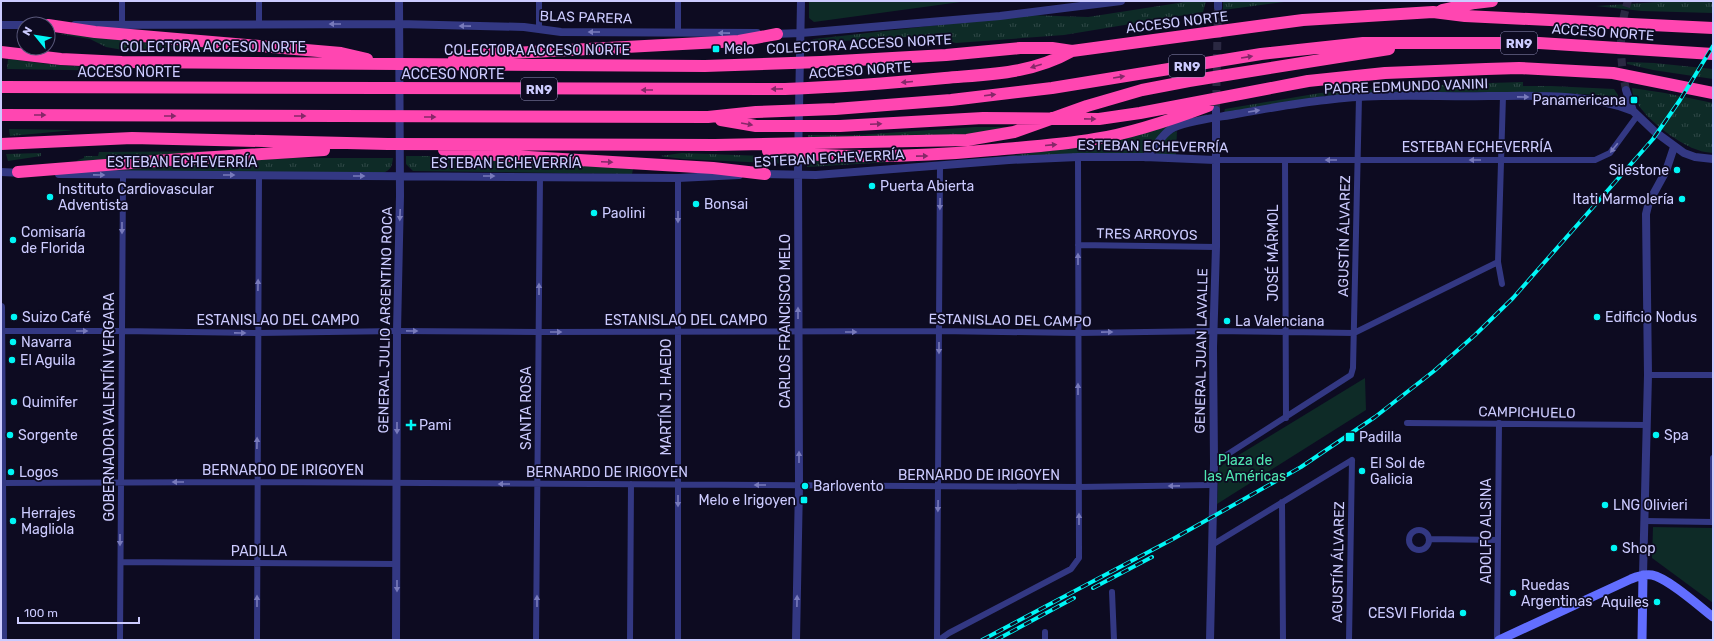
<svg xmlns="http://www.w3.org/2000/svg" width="1714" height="641" viewBox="0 0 1714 641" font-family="Rubik,sans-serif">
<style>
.grass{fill:url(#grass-tufts)}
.park{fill:#0e2b27}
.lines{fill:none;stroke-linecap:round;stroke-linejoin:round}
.tertiary-tunnel{stroke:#2a2842;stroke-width:8;stroke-dasharray:8 4;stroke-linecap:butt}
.minor{stroke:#333883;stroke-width:6}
.tertiary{stroke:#333883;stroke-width:8}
.secondary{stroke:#626eff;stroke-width:9}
.motorway{stroke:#ff46b1;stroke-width:12}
.rail-casing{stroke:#00f6f6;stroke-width:4}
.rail{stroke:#0d0b21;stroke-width:2.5;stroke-dasharray:8;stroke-linecap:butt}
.oneway{fill:#787abb}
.oneway2{fill:#862869}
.poi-dot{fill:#00f6f6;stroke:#0d0b21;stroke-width:1.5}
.labels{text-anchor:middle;stroke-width:3.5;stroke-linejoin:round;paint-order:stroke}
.shield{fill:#0d0b21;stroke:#9391bc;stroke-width:1}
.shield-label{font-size:13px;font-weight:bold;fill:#cccbff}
.street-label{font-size:14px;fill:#cccbff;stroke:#0d0b21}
.poi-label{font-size:14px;fill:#cccbff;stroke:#0d0b21;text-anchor:start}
.park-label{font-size:14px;fill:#4fe7b2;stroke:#0d0b21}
</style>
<defs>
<pattern id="grass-tufts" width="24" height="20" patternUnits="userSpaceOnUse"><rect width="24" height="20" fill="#0e2b27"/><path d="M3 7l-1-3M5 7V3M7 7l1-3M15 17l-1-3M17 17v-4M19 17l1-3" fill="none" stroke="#304847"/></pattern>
</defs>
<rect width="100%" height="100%" fill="#0d0b21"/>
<!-- grass -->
<path class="grass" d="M1191 1H1206L1203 12 1064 35 956 43 924 36 808 43 814 39 1026 15 1088 17Z
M1223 1H1292L1223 10Z
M1674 1H1713V13L1642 11 1596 6Z
M59 34 109 36 257 52 123 50 106 47 90 39Z
M8 59 48 64 128 71 7 69Z
M1627 62 1654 63 1713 69V79L1653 70 1627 64Z
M1523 82V86H1551L1614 89 1618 95V99L1599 95 1540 92 1365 93 1324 96 1224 113 1225 109 1320 93 1456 84Z
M1632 88 1665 93 1713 103V153C1708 152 1702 152 1698 150 1678 144 1632 111 1632 88Z
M1207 114V118L1177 124 1151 148 1140 155 1006 156 1066 149 1172 125Z
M975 127H1010L964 135 808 138V135H857Z
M9 129 75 130 10 136Z
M232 151 76 162 78 160 84 158V156H98L99 152Z
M41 153V156L8 161 6 154Z
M682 153 791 157V164L683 159 660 156Z
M406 156H458L633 169 632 174 413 171 406 164Z
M807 156 926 160 807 167Z
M294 158H393C392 166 391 170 383 173L103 172 143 166Z"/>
<!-- park -->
<path class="park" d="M809 1H968L814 22 809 18Z
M1177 131 1176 155H1155C1161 145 1166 134 1177 131Z
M1365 378 1366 410 1217 504 1219 467Z
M1653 527 1713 528V603L1652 558Z"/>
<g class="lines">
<!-- tertiary-tunnel -->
<path class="tertiary-tunnel" d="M1626 90C1620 61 1618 30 1628 1
M1216 110 1218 7"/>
<!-- minor -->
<path class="minor" d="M259 1V24
M122 23V1
M539 29V1
M678 32V1
M1215 160H1595L1610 153 1637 116
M1285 160 1286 418
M678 178V640
M1078 245 1216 247
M1502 284 1498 262 1503 96
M1 331H121L258 333 397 331 538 332 939 331 1078 333 1213 331 1354 333 1498 262
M1648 375H1713
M1407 423 1647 425
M1214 463 1351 375 1353 368 1359 97
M1 483 256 482 1079 487 1213 485
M1282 502 1283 640
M1645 521 1713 522
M1713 522V458
M1409 540a10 10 0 1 1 20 0a10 10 0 1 1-20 0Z
M1429 539 1498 540
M1212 545 1352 460
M121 562 397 564
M1112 592 1114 640
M1045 632V640
M120 640 123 175
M257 640 259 175
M536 640 540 177
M630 640 631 484
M937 640 940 165
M939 640 949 633 1071 569 1079 558 1078 157
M1349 640 1352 460
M1497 640 1499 423"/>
<!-- tertiary -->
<path class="tertiary" d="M1218 7V1
M1 25H24
M75 25 399 24 524 27 561 32 757 33
M773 34 801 33 1000 16 1121 1
M1626 90 1633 111 1654 131 1684 153 1695 157 1713 159
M1145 157C1155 149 1161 135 1171 129 1184 121 1221 117 1236 114 1266 109 1296 103 1326 100 1379 93 1436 97 1489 96 1535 96 1590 93 1633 111
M1 172 23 173
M59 174 678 178 739 175
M760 174 816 175 1009 160 1078 157H1145L1215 160
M1 307 3 640
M1643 575 1648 375 1646 214 1649 202 1666 171 1674 147
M396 640 397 331 400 196 399 1
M796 640 799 485 798 163 801 1
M1210 640 1214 463 1213 347 1216 247V110"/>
<!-- secondary -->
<path class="secondary" d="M1499 640 1631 579C1638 576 1644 574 1652 575 1668 578 1699 606 1713 617
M1642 640 1643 575"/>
<!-- motorway -->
<path class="motorway" d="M1442 10 1475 3 1492 1
M48 25 95 32 341 53 367 59
M1 52 61 59 122 62 705 66 821 62 946 55 1020 48H1052L1072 51
M454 59 473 55 739 41 777 34
M1 87 785 89C839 87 892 83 945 78 991 74 1031 74 1072 51L1303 20 1433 12 1465 16 1713 28
M1 115 708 117 756 112 835 109 951 100 1052 88 1261 54 1363 43H1539L1713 54
M721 120 756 126H840L983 118 1099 119 1140 113 1308 81 1385 73 1486 69 1519 68 1613 73 1713 93
M1 144 132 138 388 144 715 145 967 140 1014 132 1087 106 1142 90 1189 81 1389 49
M444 150 464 153 713 168 765 174
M768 151C843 159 918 157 992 150 1026 147 1061 145 1095 139 1133 133 1171 120 1208 106
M18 172 169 160 324 150"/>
<!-- rail casing -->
<g class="rail-casing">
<path id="rail" d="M1093 588 1152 557
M982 640 1173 539 1301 467 1375 417 1434 371 1475 335 1513 298 1653 139 1680 100 1713 46
M996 640 1074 598"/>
</g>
<!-- rail -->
<use href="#rail" class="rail"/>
</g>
<!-- one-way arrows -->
<defs><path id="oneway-solid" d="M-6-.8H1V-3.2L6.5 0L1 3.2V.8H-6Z"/></defs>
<g class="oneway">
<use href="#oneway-solid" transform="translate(335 24) rotate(180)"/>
<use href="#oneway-solid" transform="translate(465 26) rotate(-179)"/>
<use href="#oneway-solid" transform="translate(594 32) rotate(-180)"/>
<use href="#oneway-solid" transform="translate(724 33) rotate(-179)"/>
<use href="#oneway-solid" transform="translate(1523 97) rotate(1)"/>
<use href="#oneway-solid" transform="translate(1254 111) rotate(-9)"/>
<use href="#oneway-solid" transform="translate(1614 148) rotate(129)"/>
<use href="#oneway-solid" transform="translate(1331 160) rotate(-180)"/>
<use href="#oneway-solid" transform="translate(1475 160) rotate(180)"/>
<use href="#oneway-solid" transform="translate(99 175) rotate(1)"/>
<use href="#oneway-solid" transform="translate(229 175)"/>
<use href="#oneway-solid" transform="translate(359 176)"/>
<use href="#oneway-solid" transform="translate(489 176)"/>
<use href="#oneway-solid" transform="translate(940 204) rotate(91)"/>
<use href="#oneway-solid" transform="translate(400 215) rotate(92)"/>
<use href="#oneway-solid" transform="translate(678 217) rotate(90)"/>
<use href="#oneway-solid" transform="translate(122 228) rotate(90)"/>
<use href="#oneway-solid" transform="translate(1078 259) rotate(-90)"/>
<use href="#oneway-solid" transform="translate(258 285) rotate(-89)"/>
<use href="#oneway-solid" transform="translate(539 289) rotate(-90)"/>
<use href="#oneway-solid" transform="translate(798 313) rotate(-90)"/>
<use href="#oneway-solid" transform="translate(82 331)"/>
<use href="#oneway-solid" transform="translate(412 331) rotate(1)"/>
<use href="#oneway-solid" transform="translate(556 332)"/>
<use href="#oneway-solid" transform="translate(851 332)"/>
<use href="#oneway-solid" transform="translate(1107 332) rotate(-1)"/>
<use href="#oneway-solid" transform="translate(240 333) rotate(1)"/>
<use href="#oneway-solid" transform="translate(939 348) rotate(90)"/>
<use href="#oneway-solid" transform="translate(1078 389) rotate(-90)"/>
<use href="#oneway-solid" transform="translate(397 428) rotate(90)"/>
<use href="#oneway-solid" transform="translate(257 443) rotate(-89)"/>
<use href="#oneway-solid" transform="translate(799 457) rotate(-90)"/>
<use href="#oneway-solid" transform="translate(178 482) rotate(180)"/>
<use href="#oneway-solid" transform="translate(504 484) rotate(-180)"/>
<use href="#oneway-solid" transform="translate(760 485) rotate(-180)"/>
<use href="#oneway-solid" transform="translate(1174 486) rotate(179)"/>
<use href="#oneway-solid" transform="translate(678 501) rotate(90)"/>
<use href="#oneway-solid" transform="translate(938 506) rotate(91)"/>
<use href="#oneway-solid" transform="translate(1079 519) rotate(-90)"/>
<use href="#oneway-solid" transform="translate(120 540) rotate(90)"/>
<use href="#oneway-solid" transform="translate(397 586) rotate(90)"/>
<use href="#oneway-solid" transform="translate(257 601) rotate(-90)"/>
<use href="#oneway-solid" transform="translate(537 601) rotate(-90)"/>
<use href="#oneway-solid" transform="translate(797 601) rotate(-89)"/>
</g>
<g class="oneway2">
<use href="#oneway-solid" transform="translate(1247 57) rotate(-9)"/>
<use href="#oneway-solid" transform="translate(1036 66) rotate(163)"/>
<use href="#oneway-solid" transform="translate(1119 77) rotate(-9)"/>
<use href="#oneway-solid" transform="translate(907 82) rotate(175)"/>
<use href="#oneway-solid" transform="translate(777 89) rotate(179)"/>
<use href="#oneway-solid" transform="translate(647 90) rotate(-180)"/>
<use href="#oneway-solid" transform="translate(990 95) rotate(-7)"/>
<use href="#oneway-solid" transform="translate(40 115)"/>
<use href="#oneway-solid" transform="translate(170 116)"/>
<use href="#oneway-solid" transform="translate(300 116)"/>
<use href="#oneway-solid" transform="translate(430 117)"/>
<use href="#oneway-solid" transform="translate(1090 119) rotate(1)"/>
<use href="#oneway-solid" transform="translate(747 124) rotate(10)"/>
<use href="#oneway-solid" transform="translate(876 124) rotate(-3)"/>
<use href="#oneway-solid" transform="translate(1051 145) rotate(-5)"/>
<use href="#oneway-solid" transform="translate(922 156) rotate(-1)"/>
<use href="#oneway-solid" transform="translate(607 162) rotate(3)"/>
</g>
<!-- markers -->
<g class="poi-dot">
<rect x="712" y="45" width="8" height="8" rx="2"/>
<rect x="1630" y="96" width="8" height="8" rx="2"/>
<circle cx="1677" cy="170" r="4"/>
<circle cx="872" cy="186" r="4"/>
<circle cx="50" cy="197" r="4"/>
<circle cx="1682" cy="199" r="4"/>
<circle cx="696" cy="204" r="4"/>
<circle cx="594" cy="213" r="4"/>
<circle cx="13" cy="240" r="4"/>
<circle cx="14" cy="317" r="4"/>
<circle cx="1597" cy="317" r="4"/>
<circle cx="1227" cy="321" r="4"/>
<circle cx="13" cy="342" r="4"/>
<circle cx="12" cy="360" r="4"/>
<circle cx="14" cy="402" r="4"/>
<path d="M409 419h4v4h4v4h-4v4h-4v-4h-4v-4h4z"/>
<circle cx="10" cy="435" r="4"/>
<circle cx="1656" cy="435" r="4"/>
<rect x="1345" y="432" width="10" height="10" rx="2"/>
<circle cx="1362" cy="471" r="4"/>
<circle cx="11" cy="472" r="4"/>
<circle cx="805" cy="486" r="4"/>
<rect x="800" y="496" width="8" height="8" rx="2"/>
<circle cx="1605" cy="505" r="4"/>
<circle cx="13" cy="521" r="4"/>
<circle cx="1614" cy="548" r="4"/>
<circle cx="1513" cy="593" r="4"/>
<circle cx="1657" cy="602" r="4"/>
<circle cx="1463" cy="613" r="4"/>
</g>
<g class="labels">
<!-- shield labels -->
<g class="shield">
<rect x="1501" y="32" width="36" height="22" rx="3"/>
<rect x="1169" y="55" width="36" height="22" rx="3"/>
<rect x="521" y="78" width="36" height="22" rx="3"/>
</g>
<g class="shield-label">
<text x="1519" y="48">RN9</text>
<text x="1187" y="71">RN9</text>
<text x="539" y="94">RN9</text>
</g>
<!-- street labels -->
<g class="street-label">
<text transform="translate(586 17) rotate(2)" y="5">BLAS PARERA</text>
<text transform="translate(1177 22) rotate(-7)" y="5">ACCESO NORTE</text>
<text transform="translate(1603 32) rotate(4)" y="5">ACCESO NORTE</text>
<text transform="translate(859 44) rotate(-3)" y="5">COLECTORA ACCESO NORTE</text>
<text x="213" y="52">COLECTORA ACCESO NORTE</text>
<text x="537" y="55">COLECTORA ACCESO NORTE</text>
<text transform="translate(860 70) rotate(-4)" y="5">ACCESO NORTE</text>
<text x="129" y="77">ACCESO NORTE</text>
<text x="453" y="79">ACCESO NORTE</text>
<text transform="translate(1406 86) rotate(-2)" y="5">PADRE EDMUNDO VANINI</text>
<text transform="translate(1153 146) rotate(1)" y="5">ESTEBAN ECHEVERRÍA</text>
<text x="1477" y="152">ESTEBAN ECHEVERRÍA</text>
<text transform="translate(829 158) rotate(-3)" y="5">ESTEBAN ECHEVERRÍA</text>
<text x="182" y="167">ESTEBAN ECHEVERRÍA</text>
<text x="506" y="168">ESTEBAN ECHEVERRÍA</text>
<text transform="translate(1147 234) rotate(1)" y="5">TRES ARROYOS</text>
<text transform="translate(1344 236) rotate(-89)" y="5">AGUSTÍN ÁLVAREZ</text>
<text transform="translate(1273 253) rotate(-90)" y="5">JOSÉ MÁRMOL</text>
<text x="278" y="325">ESTANISLAO DEL CAMPO</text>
<text transform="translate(385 320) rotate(-89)" y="5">GENERAL JULIO ARGENTINO ROCA</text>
<text x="686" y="325">ESTANISLAO DEL CAMPO</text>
<text transform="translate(1010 320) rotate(1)" y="5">ESTANISLAO DEL CAMPO</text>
<text transform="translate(785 321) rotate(-90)" y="5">CARLOS FRANCISCO MELO</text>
<text transform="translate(1201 351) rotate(-89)" y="5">GENERAL JUAN LAVALLE</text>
<text transform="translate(666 397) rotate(-90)" y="5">MARTÍN J. HAEDO</text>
<text transform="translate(109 407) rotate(-90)" y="5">GOBERNADOR VALENTÍN VERGARA</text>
<text transform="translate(526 408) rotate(-90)" y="5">SANTA ROSA</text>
<text transform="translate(1527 412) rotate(1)" y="5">CAMPICHUELO</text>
<text x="283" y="475">BERNARDO DE IRIGOYEN</text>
<text x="607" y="477">BERNARDO DE IRIGOYEN</text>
<text x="979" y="480">BERNARDO DE IRIGOYEN</text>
<text transform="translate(1486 531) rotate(-90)" y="5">ADOLFO ALSINA</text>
<text x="259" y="556">PADILLA</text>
<text transform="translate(1338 562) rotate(-89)" y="5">AGUSTÍN ÁLVAREZ</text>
</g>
<!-- poi labels -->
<g class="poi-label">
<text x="724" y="54">Melo</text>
<text x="1626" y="105" text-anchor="end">Panamericana</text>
<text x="1669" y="175" text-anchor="end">Silestone</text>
<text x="880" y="191">Puerta Abierta</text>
<text x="58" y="194">Instituto Cardiovascular<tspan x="58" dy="16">Adventista</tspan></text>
<text x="1674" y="204" text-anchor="end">Itati Marmolería</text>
<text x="704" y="209">Bonsai</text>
<text x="602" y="218">Paolini</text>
<text x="21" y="237">Comisaría<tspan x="21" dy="16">de Florida</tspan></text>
<text x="22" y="322">Suizo Café</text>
<text x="1605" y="322">Edificio Nodus</text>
<text x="1235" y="326">La Valenciana</text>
<text x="21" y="347">Navarra</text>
<text x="20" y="365">El Aguila</text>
<text x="22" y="407">Quimifer</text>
<text x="419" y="430">Pami</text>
<text x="18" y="440">Sorgente</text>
<text x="1664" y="440">Spa</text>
<text x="1359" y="442">Padilla</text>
<text x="1370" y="468">El Sol de<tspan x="1370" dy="16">Galicia</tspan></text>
<text x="19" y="477">Logos</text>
<text x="813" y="491">Barlovento</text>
<text x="796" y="505" text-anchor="end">Melo e Irigoyen</text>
<text x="1613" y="510">LNG Olivieri</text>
<text x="21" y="518">Herrajes<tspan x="21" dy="16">Magliola</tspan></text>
<text x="1622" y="553">Shop</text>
<text x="1521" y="590">Ruedas<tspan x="1521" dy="16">Argentinas</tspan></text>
<text x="1649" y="607" text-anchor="end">Aquiles</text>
<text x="1455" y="618" text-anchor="end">CESVI Florida</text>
</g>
<!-- park labels -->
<g class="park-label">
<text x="1245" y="465">Plaza de<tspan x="1245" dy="16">las Américas</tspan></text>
</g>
</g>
<!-- border -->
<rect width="1714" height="641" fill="none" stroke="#cccbff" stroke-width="4"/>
<!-- north arrow -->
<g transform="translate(36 36) rotate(300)"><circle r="19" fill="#0d0b21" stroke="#59587a"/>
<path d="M0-3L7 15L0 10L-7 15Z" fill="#00f6f6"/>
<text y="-6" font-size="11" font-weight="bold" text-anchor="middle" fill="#cccbff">N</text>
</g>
<!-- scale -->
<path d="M18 617v6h121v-6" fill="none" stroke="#cccbff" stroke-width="2"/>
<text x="24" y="617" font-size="12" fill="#cccbff" stroke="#0d0b21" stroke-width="3" paint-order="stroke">100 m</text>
</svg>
